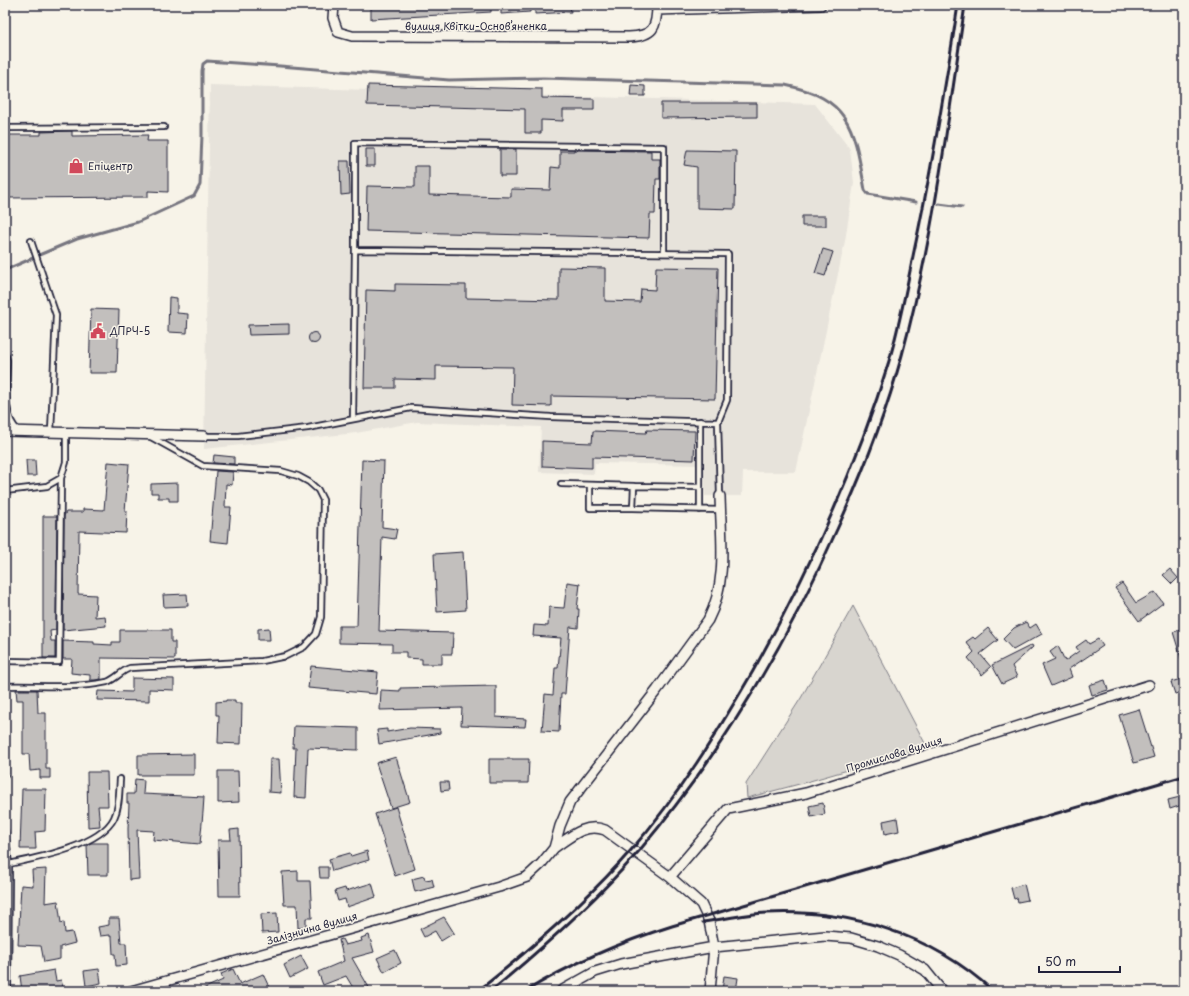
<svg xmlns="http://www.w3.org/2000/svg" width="1189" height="996" viewBox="0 0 1189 996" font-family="'Playpen Sans',sans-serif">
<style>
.built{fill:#e7e3db}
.green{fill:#d8d5cf;stroke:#7d7c85}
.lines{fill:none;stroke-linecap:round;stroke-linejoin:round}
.stream{stroke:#76747f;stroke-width:3}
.building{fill:#c2bfbd;stroke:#22223b}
.service-casing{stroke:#22223b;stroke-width:8}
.minor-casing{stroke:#22223b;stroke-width:12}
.service{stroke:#f7f3e8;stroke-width:4.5}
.minor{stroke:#f7f3e8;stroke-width:9}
.rail{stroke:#22223b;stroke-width:3}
.labels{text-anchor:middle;stroke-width:3;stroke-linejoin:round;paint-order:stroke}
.street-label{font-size:10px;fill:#22223b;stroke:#f7f3e8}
.poi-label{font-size:10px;fill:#22223b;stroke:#f7f3e8;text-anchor:start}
</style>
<rect width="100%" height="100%" fill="#f7f3e8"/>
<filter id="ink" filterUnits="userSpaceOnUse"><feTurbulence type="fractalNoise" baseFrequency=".025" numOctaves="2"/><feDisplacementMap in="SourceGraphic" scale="8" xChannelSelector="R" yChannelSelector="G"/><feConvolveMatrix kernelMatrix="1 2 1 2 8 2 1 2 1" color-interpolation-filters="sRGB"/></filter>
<g filter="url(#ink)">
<!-- built -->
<path class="built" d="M210 85 815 104 850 149 854 183 845 241 796 472H743L742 496H705L703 465 595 463 594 474 539 472 541 427 417 422 356 433 204 449Z"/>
<!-- green -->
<path class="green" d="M853 606 927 747 803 783 747 798 746 784 801 698Z"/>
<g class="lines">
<!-- stream -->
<path class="stream" d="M939 204 962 207
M39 255 77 239 138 222 194 196 200 185 202 135V71L203 64 207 61 280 66 449 80 543 78 785 85C852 99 854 130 865 190L868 194 916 202
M5 270 33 258"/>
</g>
<!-- building -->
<path class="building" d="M371 5H491V12L371 19Z
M501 5H530V12L501 14Z
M535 5H570L571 12 535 14Z
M368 85 542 89V98L594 99V110H563V121L541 120V133H525V109L367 105Z
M631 85 645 86V96H630Z
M661 103H757V117L661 118Z
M72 131V136L148 135 147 141H168V192L148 191V197L5 198V135H41V132Z
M366 149H375V166H366Z
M500 149H516V176H500Z
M574 150 651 151V159H660V179H656L655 214H650L649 238 366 231 367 186 415 187V166H429V195L511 197V189L550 190 551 167 560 168V151H574Z
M687 150 736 151 735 209 697 208V167L684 165Z
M340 161H349L350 194 341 195Z
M802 216H826V226H802Z
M823 249 833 252 825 276 815 273Z
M559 267 605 268V301L640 302 641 289 655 290 656 267 718 268 715 399 551 396V406L512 405 513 367 436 366V380L395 379V388H364L366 290 395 291V284L466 285V298L559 300Z
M169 297 177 298V313L188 314 187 333 168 332Z
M91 309 119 310 117 373H89Z
M289 324V334L249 335 248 325Z
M308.5 338a5.5 5.5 0 1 1 11 0a5.5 5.5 0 1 1-11 0Z
M647 430 695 431 694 460 592 457V468L542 466V441L592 443 593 431 646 433Z
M214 455 234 457V464L213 463Z
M26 460H35L36 476H27Z
M362 460 384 461 382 527 397 529 395 539 382 537 379 631 453 633 452 654H442V664H422V659L406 658V652H392V644L339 643V626H357Z
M108 462 129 464 125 511H127L126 533 79 531 78 594 96 595 95 617 105 616 106 626 63 630 64 516 66 512H83V509L104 510Z
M216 471 233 472 232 485 226 484 225 507H231L228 543 210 541Z
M178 483V501H169V498H158V493H151V484Z
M43 516H57L56 630 50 631 51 641H55V658H43Z
M463 552 466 610 437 612 434 554Z
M1170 569 1178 578 1172 584 1163 575Z
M567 582 580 584 577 609H579L578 628 570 627 565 694H561L559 732 542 731 545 694 553 695 555 668H558L561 638 533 636 534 625 548 626 549 607 564 608Z
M1122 583 1136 603 1155 592 1163 603 1139 621 1115 588Z
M187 594 188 606 164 607 163 595Z
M1026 622 1030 628 1036 624 1042 634 1013 650 1003 639 1014 628Z
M269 628 270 640H258V629Z
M988 628 998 640 980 654 991 667 982 675 968 658 974 652 966 642 973 637 975 639Z
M1184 629V660L1182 661 1173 632Z
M120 630H171V642H175V659L101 658V679L95 680H90V675L71 673 72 659H63V641L94 642V644L112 645V642H120Z
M1098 639 1103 646 1069 669 1072 677 1051 686 1042 665 1055 659 1050 652 1058 646 1065 661 1079 651 1076 647 1086 640 1089 644Z
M1032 645 1033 647 1012 666 1017 677 1002 684 992 665Z
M311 666 378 672 376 694 308 688Z
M132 678 174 679V690L149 689V701L97 700 98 691 132 692Z
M1184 678V691L1175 694 1171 682Z
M1105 680 1108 690 1092 695 1089 685Z
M496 686V717L526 719 525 727 461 725 462 708 380 710 381 690 400 691V688Z
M16 690H37L38 713H46V769H50V778H40V770L30 771 29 754H23V700H17Z
M226 700H235V703H242L241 744 218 743 219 715H216V702L226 701Z
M1139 709 1154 757 1134 763 1119 715Z
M294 726 358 728V750L308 748 306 798 294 797 296 748H293Z
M410 728 440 729V733L379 744 377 730 387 729V732Z
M194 754V775H138V755Z
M396 757 410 802 391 808 376 763Z
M270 759H279L281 793 269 792Z
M489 759H529L528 783H489Z
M218 771H238L239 802 218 803Z
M87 772H107L108 806H98L100 826 88 827Z
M135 779 144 780 143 794 204 797 203 812 200 844 153 840 154 831 137 830 139 879 129 880 128 829 129 803H127V794H134Z
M440 782H448L449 790 441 791Z
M22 789H46L45 831 35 832 36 849H20Z
M1180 797 1182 805 1170 809 1168 800Z
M823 803 825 814 811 817 809 806Z
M396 807 415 869 395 876 375 814Z
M897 818 899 831 885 834 883 821Z
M239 829 240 896H219L218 840H231L230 830Z
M91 843H108V875H88L87 845Z
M367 851 369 860 332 871 329 859 350 853 351 856Z
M319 867H328V878H320Z
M46 869 45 903 58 901 61 923 64 922 65 933 72 932 75 943 60 947V959L44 962 41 946 18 945 21 885 33 886 32 870Z
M298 871V881H310L312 918H306V928H298L297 905H284L282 872Z
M424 876 425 880 432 879 434 887 415 892 412 879Z
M372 883 376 897 347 907 345 899 338 901 335 891 345 888 346 891Z
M1024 884 1028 900 1018 902 1017 898 1014 899 1011 888Z
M277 913 278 932 262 933 261 914Z
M444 917 454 933 441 941 435 931 424 937 420 929Z
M109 918H119L121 943H126L127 965 116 966 115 954H113L112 937H110V935L100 936 98 927 109 925Z
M369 935 374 952 352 958 371 991H355L346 976 323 985 318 972 344 961 339 940 342 939 345 945 362 941 361 938Z
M395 950 401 963 384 972 377 958Z
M301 956 308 969 290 978 284 965Z
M99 969 101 983 86 986 84 971Z
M233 969 240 984 263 974 269 987 260 991H198L223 980 221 974Z
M54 970 56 981 61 980 64 991H22L20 976Z
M724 976 738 978 736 991H722Z"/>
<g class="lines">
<!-- service casing -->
<g class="service-casing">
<path id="service" d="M5 128 164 127
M31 241 56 315 51 432
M355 250V143L664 147V253
M5 353 7 360C7 380 1 418 19 431
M353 418 355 250 728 254 727 400 718 422
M700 421V487
M204 436H238L308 428 411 408 551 417 718 422 720 496
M561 484 634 486 633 508H590V485
M634 486 700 487V510
M5 491 47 486 61 478 66 462V433
M633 508 720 510
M5 661 59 662 61 478
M5 686C38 685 74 689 107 682 116 679 121 671 130 668L262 661 286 656 304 647 316 634 321 617 323 500 318 490 309 482 298 476 281 471 203 466 151 437
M5 774V737
M5 831 9 864 8 991
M9 864C38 858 100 846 114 818 120 806 119 791 120 779"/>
</g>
<!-- minor casing -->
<g class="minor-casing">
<path id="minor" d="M334 5 333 18 338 32 352 36 629 37C653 36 657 28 657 5
M657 10 821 5
M5 431 204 436
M554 848C569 838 585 822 605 830L670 877 701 904 709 921 714 947 710 991
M670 877 728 809 806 793 1149 685
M131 991 499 887 527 877 541 864 554 848 560 826 570 802 657 690 708 620C728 581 721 539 720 496
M561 991 595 972 621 964 714 947 825 936 851 938 878 946 899 955 925 970 942 991"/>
</g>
<!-- service -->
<use href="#service" class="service"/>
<!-- minor -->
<use href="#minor" class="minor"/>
<!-- rail -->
<path class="rail" d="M703 922C724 919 745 914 767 913 849 909 931 934 993 991
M478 991C532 948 587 901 632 849 679 795 717 733 753 671 808 573 856 469 889 361 899 327 906 291 913 256 931 173 945 89 958 5
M491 991C543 948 594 903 639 851 722 753 787 643 839 525 864 470 886 413 902 355 933 241 948 122 965 5
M526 991C572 963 621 942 672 926L1184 776"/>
</g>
</g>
<!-- icons -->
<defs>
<g id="shop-bare" transform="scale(1.2)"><path d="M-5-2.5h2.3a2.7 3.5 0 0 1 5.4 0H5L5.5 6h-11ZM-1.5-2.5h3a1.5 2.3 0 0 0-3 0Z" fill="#d1495b" stroke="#f7f3e8" stroke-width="2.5" paint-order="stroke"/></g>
<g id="civic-bare" transform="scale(1.2)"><path d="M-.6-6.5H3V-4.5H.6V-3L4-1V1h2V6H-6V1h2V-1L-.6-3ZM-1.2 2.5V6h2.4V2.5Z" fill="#d1495b" stroke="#f7f3e8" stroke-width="2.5" paint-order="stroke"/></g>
</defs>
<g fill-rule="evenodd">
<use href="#shop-bare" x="76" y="166"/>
<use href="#civic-bare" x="98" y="331"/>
</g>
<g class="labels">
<!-- street labels -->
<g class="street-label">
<text x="476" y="30">вулиця Квітки-Основʼяненка</text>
<text transform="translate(894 754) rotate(-17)" y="4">Промислова вулиця</text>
<text transform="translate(312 928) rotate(-16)" y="4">Залізнична вулиця</text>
</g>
<!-- poi labels -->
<g class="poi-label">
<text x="88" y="170">Епіцентр</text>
<text x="110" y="335">ДПРЧ-5</text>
</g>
</g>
<!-- margin -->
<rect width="1189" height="996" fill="none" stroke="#f7f3e8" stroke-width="20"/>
<rect x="10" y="10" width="1169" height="976" fill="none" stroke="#22223b" stroke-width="1.5" filter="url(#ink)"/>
<!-- scale -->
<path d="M1039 966v6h81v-6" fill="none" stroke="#22223b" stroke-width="2"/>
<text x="1045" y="966" font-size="12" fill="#22223b" stroke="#f7f3e8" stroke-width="3" paint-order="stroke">50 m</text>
</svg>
